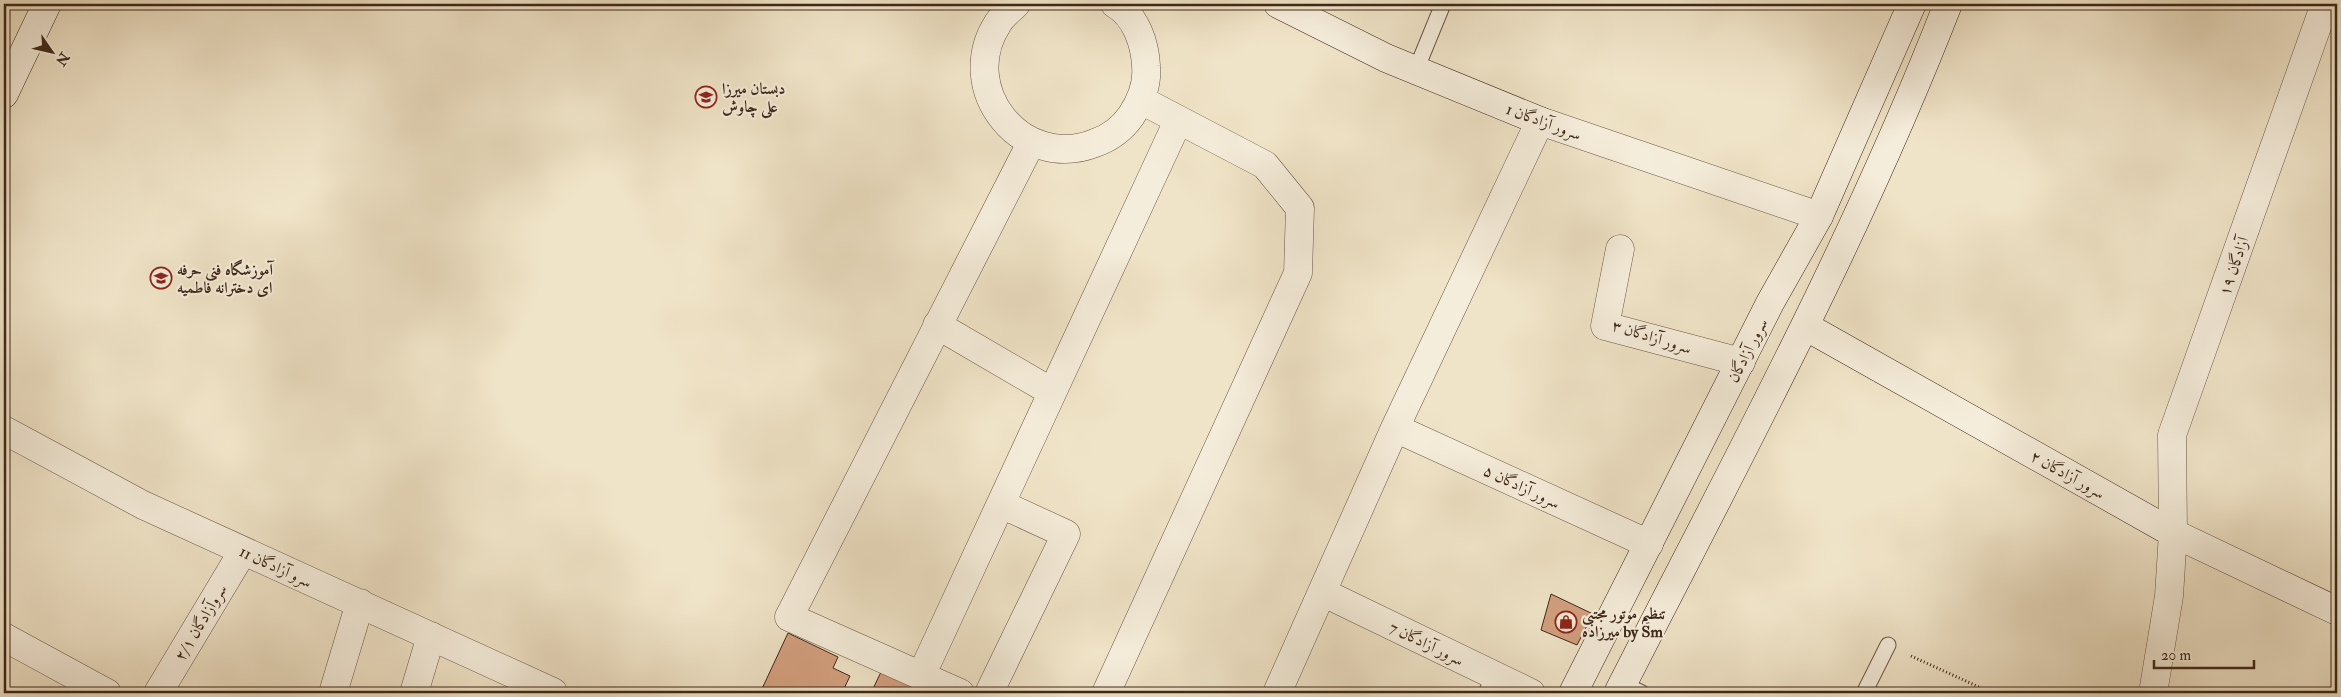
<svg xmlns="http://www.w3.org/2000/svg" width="2341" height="697" viewBox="0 0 2341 697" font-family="'IM FELL Double Pica',Amiri,serif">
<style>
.building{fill:#d3a07f;stroke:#3e2819}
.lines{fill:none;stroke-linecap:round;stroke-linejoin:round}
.lane-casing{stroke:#6a5745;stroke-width:17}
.street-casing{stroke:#6a5745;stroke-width:29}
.secondary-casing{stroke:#3e2819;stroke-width:29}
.path{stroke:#3e2819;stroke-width:3;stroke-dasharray:1 2.5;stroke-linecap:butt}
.lane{stroke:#f5eddb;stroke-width:15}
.street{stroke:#f5eddb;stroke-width:28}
.secondary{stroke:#f5eddb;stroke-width:28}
.labels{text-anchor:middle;stroke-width:4.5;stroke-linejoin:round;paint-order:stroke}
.poi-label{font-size:16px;font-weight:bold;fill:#3e2819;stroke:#f5eddb;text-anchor:start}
.street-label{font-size:16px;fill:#3e2819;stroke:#f5eddb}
</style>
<rect width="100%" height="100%" fill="#f0e4c8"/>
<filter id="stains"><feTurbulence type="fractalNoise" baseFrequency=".004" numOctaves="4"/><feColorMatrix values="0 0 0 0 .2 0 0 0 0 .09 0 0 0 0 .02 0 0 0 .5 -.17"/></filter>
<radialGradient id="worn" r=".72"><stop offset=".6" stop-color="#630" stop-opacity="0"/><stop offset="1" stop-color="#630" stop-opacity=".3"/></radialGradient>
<!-- building -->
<path class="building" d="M1551 594 1593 614 1577 645 1541 630Z
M788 633 838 657 833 668 850 676 842 693H760Z
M881 672 925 692V693H871Z"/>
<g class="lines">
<!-- lane casing -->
<g class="lane-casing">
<path id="lane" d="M1416 70 1443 4
M1623 684 1642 693
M1486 693 1494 676
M1864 693 1888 645"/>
</g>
<!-- street casing -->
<g class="street-casing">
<path id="street" d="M1016 4C1010 10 1002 16 998 23 955 89 1022 172 1095 143 1109 138 1122 129 1131 116 1141 101 1148 85 1146 66 1145 44 1136 16 1115 4
M1620 249 1605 326 1741 362
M937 325 1052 392
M1395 428 1649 544
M4 430 143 505 553 692
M1322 592 1531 693
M4 637 107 693
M921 676 1178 121
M158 693 243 551
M333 693 360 603
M414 693 431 636
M960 693 789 617 1031 143
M989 693 1066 534 1001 504
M1106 693 1298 273 1300 208 1265 165 1141 100
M1277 693 1395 428 1540 121 1819 216
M2153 693 2169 596 2173 533 2172 435 2325 4"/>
</g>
<!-- secondary casing -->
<g class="secondary-casing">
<path id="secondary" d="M1278 4 1386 58 1540 121
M4 94 47 4
M1805 326 2173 533 2337 611
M1573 693 1770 303 1819 216 1912 4
M1618 693C1733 467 1856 241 1948 4"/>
</g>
<!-- path -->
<path class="path" d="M1911 656 1992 693"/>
<!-- lane -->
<use href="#lane" class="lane"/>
<!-- street -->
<use href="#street" class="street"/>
<!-- secondary -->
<use href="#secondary" class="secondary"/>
</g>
<!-- icons -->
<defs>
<g id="school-ring" transform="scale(1.125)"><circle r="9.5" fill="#f5eddb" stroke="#8f2418" stroke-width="1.5"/><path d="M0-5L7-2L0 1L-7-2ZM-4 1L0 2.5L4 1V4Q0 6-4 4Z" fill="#8f2418"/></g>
<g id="shop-ring" transform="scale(1.125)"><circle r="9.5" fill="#f5eddb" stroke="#8f2418" stroke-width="1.5"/><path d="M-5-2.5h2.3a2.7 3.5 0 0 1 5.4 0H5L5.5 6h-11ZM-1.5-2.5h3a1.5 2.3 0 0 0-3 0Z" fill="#8f2418"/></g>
</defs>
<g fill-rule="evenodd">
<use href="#school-ring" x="706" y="97"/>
<use href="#school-ring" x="161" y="278"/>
<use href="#shop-ring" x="1566" y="622"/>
</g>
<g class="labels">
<!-- poi labels -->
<g class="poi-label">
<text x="722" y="94">دبستان میرزا<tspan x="722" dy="18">علی چاوش</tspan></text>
<text x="177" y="275">آموزشگاه فنی حرفه<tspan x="177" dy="18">ای دخترانه فاطمیه</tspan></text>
<text x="1582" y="619">تنظیم موتور مجتبی<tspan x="1582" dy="18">میرزاده by Sm</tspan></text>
</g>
<!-- street labels -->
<g class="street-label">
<text transform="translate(1544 121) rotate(20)" y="6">سرور آزادگان 1</text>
<text transform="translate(2233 266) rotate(-71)" y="6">آزادگان ۱۹</text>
<text transform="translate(1652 336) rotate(17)" y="6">سرور آزادگان ۳</text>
<text transform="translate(1747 350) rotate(-63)" y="6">سرور آزادگان</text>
<text transform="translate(2068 474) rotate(29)" y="6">سرور آزادگان ۲</text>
<text transform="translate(1522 486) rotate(25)" y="6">سرور آزادگان ۵</text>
<text transform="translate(276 566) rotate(25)" y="6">سرو آزادگان 11</text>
<text transform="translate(200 622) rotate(-59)" y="6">۲/۱ سروآزادگان</text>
<text transform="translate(1427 643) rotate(26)" y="6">سرور آزادگان 7</text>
</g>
</g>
<!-- margin -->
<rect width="2341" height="697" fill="none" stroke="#f0e4c8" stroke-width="20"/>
<rect x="5" y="5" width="2331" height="687" fill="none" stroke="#3e2819" stroke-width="2.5"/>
<rect x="10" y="10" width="2321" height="677" fill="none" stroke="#3e2819"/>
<!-- north arrow -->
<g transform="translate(52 52) rotate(124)" stroke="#f5eddb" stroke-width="4" paint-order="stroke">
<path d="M0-4L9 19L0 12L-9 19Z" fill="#3e2819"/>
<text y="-8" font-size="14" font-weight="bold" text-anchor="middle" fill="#3e2819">N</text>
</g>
<!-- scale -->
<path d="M2154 660v8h100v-8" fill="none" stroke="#3e2819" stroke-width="2.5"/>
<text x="2161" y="660" font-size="15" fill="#3e2819" stroke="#f5eddb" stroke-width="4" paint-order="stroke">20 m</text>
<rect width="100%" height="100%" filter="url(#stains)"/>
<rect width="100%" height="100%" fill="url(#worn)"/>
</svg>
